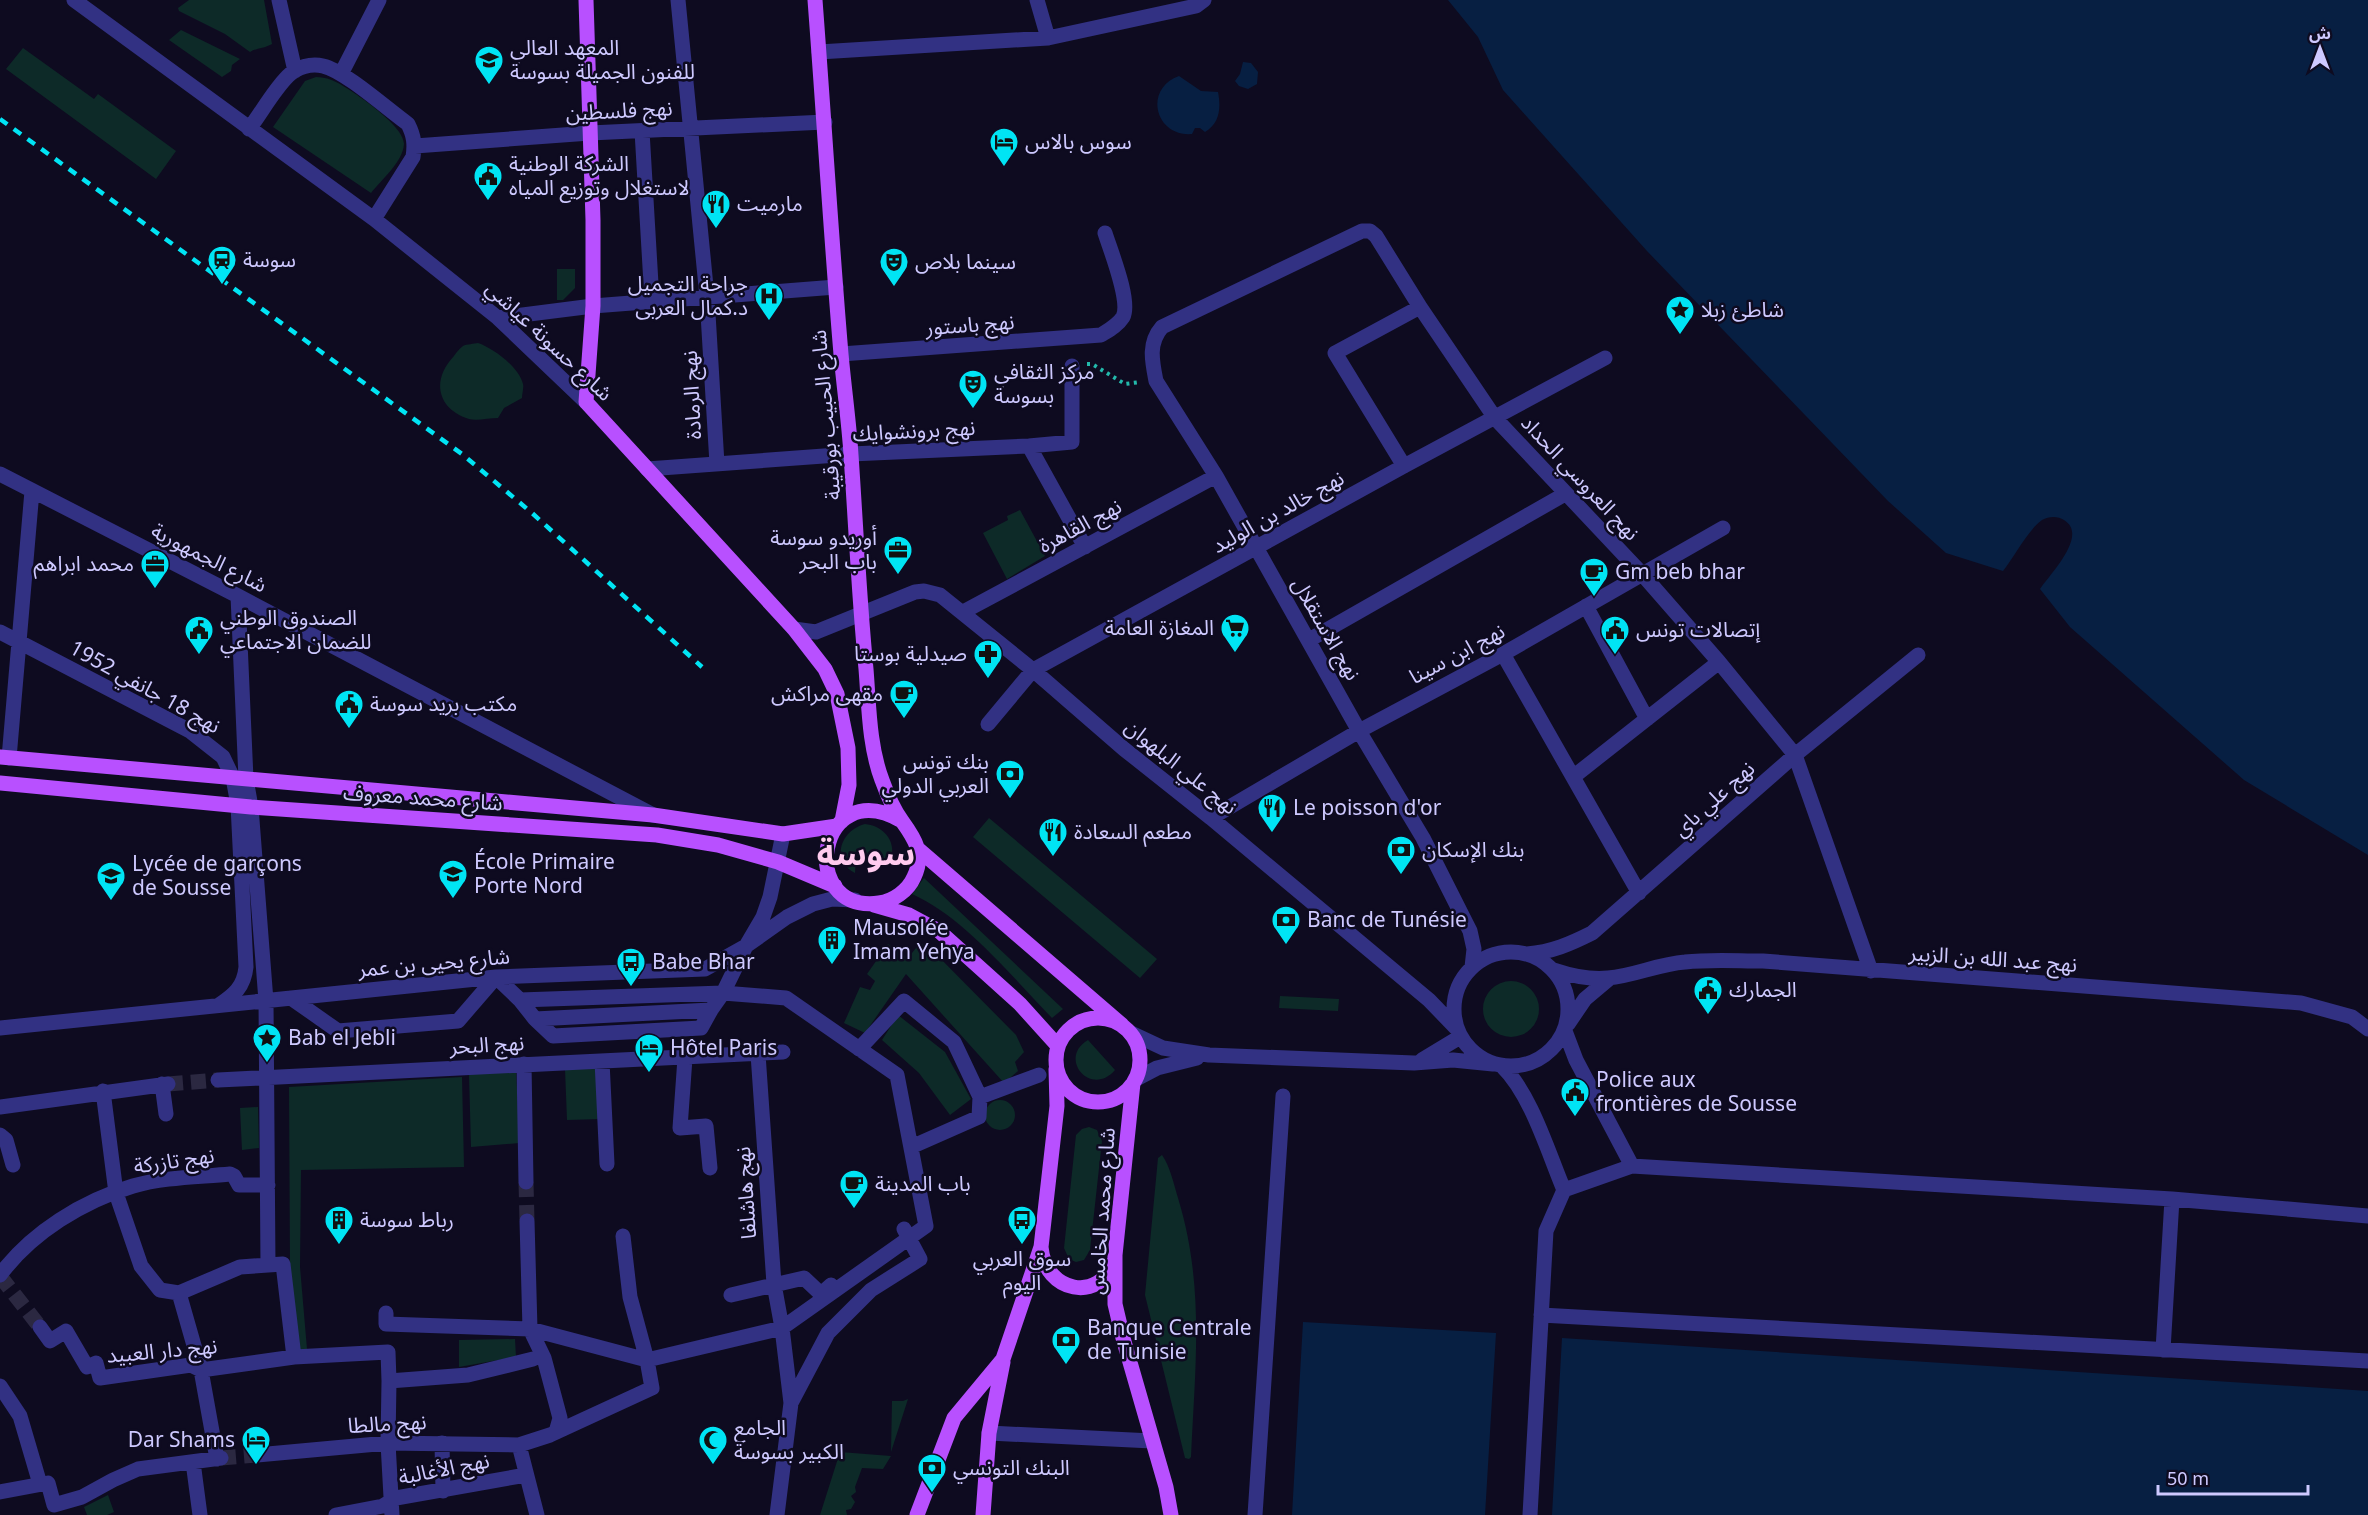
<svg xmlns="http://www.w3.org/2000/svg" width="2368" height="1515" viewBox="0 0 2368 1515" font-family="'Noto Sans','Noto Sans Arabic',sans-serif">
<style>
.green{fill:#0d2a28}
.water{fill:#071f42}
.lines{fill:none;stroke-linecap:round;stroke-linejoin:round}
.minor-tunnel{stroke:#2b2841;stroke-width:15;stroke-dasharray:15 8;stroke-linecap:butt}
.path{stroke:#23b9ab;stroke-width:4;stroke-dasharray:3 4.5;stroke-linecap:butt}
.minor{stroke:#323183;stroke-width:15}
.major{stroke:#b850ff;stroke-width:15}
.rail{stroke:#00e4f4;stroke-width:4.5;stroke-dasharray:9 8;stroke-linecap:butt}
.labels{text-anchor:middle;stroke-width:5;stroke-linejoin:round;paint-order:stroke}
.poi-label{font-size:21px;fill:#cec9ff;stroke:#0e0b20;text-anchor:start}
.street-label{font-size:21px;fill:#cec9ff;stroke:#0e0b20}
.town-label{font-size:33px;font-weight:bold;fill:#ffcbee;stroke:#0e0b20}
</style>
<rect width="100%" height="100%" fill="#0e0b20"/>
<!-- green -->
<path class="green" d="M189 0H264L272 44C263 49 256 48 250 52L225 34 179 11 178 8Z
M181 30 240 59 232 65 231 71 222 77 169 40Z
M23 48 94 99 98 94 176 151 156 179 6 69Z
M316 77C324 77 331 79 338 83 353 91 405 126 404 144 403 162 381 180 371 193L273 127 305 81Z
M557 269H575V288L563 300H557Z
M478 343C493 348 519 367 523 384 524 387 522 394 522 398L504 408 498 418C489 418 477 421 469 419 437 409 431 380 454 356 456 353 460 348 463 346 467 344 474 344 478 343Z
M1020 510 1045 556 1007 579 983 533 1008 520 1007 516Z
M989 818 1157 959 1140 978 973 837Z
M865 824C887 826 901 848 886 867L880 853 856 857 855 873C830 860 841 830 865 824Z
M924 878 1063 1009 1052 1018C1012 977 964 917 912 894Z
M920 943 930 948 1016 1035 1024 1052 1015 1062 1018 1071 1004 1083 906 974 865 1033 844 1023 860 987 870 990 875 981 867 974 888 944 908 958Z
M1483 1009a28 28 0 1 1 56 0a28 28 0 1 1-56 0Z
M1280 996 1339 999 1338 1011 1279 1008Z
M898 1015 945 1052 971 1099 950 1115 919 1073 882 1040Z
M1088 1040 1115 1070C1091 1098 1057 1058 1088 1040Z
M597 1068 600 1119 567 1120 565 1069Z
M516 1072 520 1143 471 1147 469 1074Z
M462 1077 464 1167 301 1170 300 1267 307 1349 299 1350 290 1268 289 1087Z
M985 1115a15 15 0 1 1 30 0a15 15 0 1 1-30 0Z
M258 1107 259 1148 242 1150 240 1108Z
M1089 1127 1097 1130 1102 1141 1090 1250 1084 1260 1076 1262 1069 1259 1064 1248 1076 1135 1082 1129Z
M1162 1155C1170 1166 1174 1185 1178 1198 1205 1286 1195 1367 1191 1457L1189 1459 1185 1458 1145 1295 1158 1158Z
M515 1339 516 1357 459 1367V1340Z
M908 1399 891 1452 892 1401H903Z
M840 1452 891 1456 883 1469 862 1468 855 1487 856 1492 851 1496 855 1502 851 1509 846 1510 847 1515H820Z
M108 1495 114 1512 107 1515H87L84 1507Z"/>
<!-- water -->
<path class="water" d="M1448 0H2368V855L2244 780 2070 627 2040 589C2050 574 2089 535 2064 520 2058 516 2049 516 2042 520 2028 530 2014 557 2003 571L1946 553 1888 501 1647 251 1503 90 1478 37Z
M1243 62 1251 63 1258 72 1257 84 1248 89 1239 86 1235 81 1240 74Z
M1179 76 1201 91 1218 92C1221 108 1220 123 1205 132L1200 128H1195L1192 134C1155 137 1143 89 1179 76Z
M1303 1322 1496 1333 1485 1515H1292Z
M1562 1338 2368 1391V1515H1552Z"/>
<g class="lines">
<!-- minor-tunnel -->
<path class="minor-tunnel" d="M168 1084 218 1080
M526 1182 527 1221
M0 1276 40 1327
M221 1458 257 1455"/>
<!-- path -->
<path class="path" d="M1087 364H1092L1125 384 1140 382"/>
<!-- minor -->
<path class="minor" d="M74 0 374 219 498 318 586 402
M279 0 295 71
M678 0 707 297 717 464
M1037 0 1048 38
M819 52 1048 38 1196 6 1204 0
M341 74 379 0
M249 129C262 112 273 91 288 76 297 67 311 63 323 66 345 71 387 109 408 124 414 136 415 144 413 157L374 219
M642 131 652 301
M415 146 590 133 825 122
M498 318 593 306 836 287
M841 354 1101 335C1109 330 1118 325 1123 317 1131 301 1111 252 1105 233
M1029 446 1085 547
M1404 466 1335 353 1420 307
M647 469 851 454 1029 446 1072 442V366
M0 474 238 596 653 815
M1586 606 1647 719
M963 612 1216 476
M794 629 816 632 915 592 924 591 940 595 1033 670 1124 749 1211 818 1429 1000 1457 1029
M0 632 190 731 223 757 233 778 238 805 246 967C244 987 234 995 219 1005
M1309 640 1565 494
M1503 654 1639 893
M988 724 1033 670 1404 466 1605 358
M9 758 32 491
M1573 777 1719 662
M1211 818 1359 731 1503 654 1723 528
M1454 1009a57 57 0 1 1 114 0a57 57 0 1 1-114 0Z
M1527 954C1552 952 1570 944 1592 933L1795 755 1918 655
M1472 967 1474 949 1470 931 1423 838 1359 731 1216 476 1156 381C1152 361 1148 343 1162 327L1362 231H1370L1376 236 1420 307 1495 418 1643 575 1719 662 1795 755 1871 971
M1554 970C1572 976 1589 980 1608 978 1634 976 1658 964 1685 962 1711 959 1737 961 1763 961L2301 1003 2352 1017 2368 1029
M291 998 338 1031 458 1021 496 977 520 1000 723 993 746 946 763 917 770 897 783 834
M535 1019 553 1036 701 1028 711 1010
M1568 1024 1585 999 1610 978
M0 1028 496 977 705 969 746 946 787 917 813 904 832 899 855 900
M1565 1031 1576 1060 1632 1166
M1131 1033 1163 1048 1209 1055 1414 1063 1453 1060 1493 1064
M859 1049 904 1001 954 1042 980 1097 979 1117 911 1147
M758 1054 774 1284 782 1328 791 1403
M685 1058 680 1128 706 1126 710 1168
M1422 1060 1460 1037
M602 1061 607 1164
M524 1064 526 1182
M1502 1066C1531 1094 1548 1152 1564 1190
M1136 1079 1157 1068 1197 1058
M218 1080 783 1052
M162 1084 166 1114
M103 1091 116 1193 141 1266 160 1290 179 1293 240 1267 268 1265 266 1001 251 807 246 779 238 596
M980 1097 1039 1075
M0 1107 168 1084
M0 1135 6 1140 13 1165
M527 1221 530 1329 544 1358 560 1418 556 1432
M268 1265 283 1264 294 1357 388 1352 389 1381 468 1375 533 1359
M0 1275C32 1232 83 1201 133 1186 164 1177 199 1177 230 1174L234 1176 239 1185H268
M179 1293 201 1370 217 1459
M731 1295 804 1278 821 1294 831 1285
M386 1313V1324L530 1329 647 1360 782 1328 926 1226 897 1075 786 998 723 993 711 1010 535 1019 520 1000
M1541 1315 2368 1361
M40 1327 50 1341 66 1331 87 1367 96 1363 100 1378 191 1365 201 1370 294 1357
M2163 1350 2172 1199
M389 1381 388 1443 392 1515
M0 1386 20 1416 40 1484
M989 1433 1152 1441
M442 1443 443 1491
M519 1445 537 1515
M257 1455 388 1443 519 1445 550 1435 652 1388 647 1360 630 1297 623 1236
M193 1462 200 1515
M0 1492 48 1483 54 1505 82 1497 113 1480 138 1469 221 1458
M336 1515 383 1506 396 1498 526 1475
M777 1515 791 1403 828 1333 871 1290 920 1259 904 1229
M1255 1515 1283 1096
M1530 1515 1546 1231 1564 1190 1632 1166 2172 1199 2368 1216"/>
<!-- major -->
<path class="major" d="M586 0 593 220V306L586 402 794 629 825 669 837 694 848 748 849 785 842 821
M815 0C824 118 831 236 841 354 844 388 849 422 851 455 856 527 859 598 866 669 869 706 869 746 882 780 887 794 893 809 902 821 915 839 925 854 914 877 908 891 893 901 879 903 796 914 817 772 902 821
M0 757 653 815 783 834 837 826
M0 783 251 807 657 835 718 845 778 862 835 886
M918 849 1122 1025
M874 905 909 915 939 931 1020 1004 1057 1045
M1056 1060a42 42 0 1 1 84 0a42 42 0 1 1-84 0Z
M1056 1069 1057 1106 1041 1247C1045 1293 1100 1303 1114 1261
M1133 1083 1115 1255V1304L1123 1338 1166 1487 1171 1515
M917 1515 954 1418 1003 1359 1041 1247
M983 1515 989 1433 1003 1362"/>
<!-- rail -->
<path class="rail" d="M0 119 462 454 532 513 702 667"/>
</g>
<!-- icons -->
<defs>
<g id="university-pin" transform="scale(1.5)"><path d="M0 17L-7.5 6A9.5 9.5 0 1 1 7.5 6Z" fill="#00e4f4" stroke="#0e0b20"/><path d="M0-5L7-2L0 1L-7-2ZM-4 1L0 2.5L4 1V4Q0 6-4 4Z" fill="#111"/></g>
<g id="hotel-pin" transform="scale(1.5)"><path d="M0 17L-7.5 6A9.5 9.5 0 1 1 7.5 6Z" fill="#00e4f4" stroke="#0e0b20"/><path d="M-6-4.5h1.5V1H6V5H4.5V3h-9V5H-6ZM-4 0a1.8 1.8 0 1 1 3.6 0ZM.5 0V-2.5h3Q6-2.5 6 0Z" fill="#111"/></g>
<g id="civic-pin" transform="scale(1.5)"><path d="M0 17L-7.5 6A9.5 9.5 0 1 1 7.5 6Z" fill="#00e4f4" stroke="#0e0b20"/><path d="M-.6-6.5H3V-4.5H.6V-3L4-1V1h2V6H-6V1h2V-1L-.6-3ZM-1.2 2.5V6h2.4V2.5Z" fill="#111"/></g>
<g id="restaurant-pin" transform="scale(1.5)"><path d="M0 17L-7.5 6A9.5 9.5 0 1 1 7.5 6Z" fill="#00e4f4" stroke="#0e0b20"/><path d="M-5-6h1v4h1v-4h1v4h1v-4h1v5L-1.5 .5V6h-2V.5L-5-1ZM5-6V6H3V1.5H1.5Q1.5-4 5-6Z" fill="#111"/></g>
<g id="station-pin" transform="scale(1.5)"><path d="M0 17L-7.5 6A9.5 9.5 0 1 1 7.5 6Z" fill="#00e4f4" stroke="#0e0b20"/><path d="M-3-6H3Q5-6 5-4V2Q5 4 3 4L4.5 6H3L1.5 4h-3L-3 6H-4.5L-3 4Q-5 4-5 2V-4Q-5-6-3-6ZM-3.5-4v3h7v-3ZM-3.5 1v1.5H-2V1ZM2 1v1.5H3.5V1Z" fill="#111"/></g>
<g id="theatre-pin" transform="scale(1.5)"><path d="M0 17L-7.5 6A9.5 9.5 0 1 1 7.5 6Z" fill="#00e4f4" stroke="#0e0b20"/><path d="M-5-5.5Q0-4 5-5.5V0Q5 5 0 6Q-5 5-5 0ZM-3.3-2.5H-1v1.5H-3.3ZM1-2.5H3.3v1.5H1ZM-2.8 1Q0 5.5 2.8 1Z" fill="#111"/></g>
<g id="hospital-pin" transform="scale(1.5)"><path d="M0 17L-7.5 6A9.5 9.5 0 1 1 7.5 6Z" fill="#00e4f4" stroke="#0e0b20"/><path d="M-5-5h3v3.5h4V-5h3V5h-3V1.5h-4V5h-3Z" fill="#111"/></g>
<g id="sight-pin" transform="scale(1.5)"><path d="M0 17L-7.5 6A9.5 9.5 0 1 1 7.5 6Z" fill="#00e4f4" stroke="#0e0b20"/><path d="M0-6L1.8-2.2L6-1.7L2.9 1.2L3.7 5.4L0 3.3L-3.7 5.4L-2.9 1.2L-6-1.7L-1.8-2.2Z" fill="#111"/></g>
<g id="office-pin" transform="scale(1.5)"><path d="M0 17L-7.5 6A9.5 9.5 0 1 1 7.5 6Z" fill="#00e4f4" stroke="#0e0b20"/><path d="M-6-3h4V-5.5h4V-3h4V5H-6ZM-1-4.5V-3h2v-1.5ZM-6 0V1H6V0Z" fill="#111"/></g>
<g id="cafe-pin" transform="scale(1.5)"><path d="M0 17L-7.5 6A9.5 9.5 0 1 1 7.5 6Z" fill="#00e4f4" stroke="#0e0b20"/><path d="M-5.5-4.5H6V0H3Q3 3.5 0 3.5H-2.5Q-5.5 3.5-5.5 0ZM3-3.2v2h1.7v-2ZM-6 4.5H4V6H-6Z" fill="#111"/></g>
<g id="supermarket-pin" transform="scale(1.5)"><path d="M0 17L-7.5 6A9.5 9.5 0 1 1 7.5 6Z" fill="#00e4f4" stroke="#0e0b20"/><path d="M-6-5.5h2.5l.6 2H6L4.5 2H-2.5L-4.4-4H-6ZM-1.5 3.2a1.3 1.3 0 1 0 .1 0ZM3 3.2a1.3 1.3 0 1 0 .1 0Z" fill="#111"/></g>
<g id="pharmacy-pin" transform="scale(1.5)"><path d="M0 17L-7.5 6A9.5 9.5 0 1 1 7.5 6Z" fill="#00e4f4" stroke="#0e0b20"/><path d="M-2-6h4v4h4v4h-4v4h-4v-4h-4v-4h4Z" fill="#111"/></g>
<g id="bank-pin" transform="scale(1.5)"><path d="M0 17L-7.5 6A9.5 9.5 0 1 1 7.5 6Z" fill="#00e4f4" stroke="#0e0b20"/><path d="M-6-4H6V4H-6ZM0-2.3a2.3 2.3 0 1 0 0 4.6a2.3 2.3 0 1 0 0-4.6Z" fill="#111"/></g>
<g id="school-pin" transform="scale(1.5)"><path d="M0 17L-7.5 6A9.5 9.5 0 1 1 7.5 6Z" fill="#00e4f4" stroke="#0e0b20"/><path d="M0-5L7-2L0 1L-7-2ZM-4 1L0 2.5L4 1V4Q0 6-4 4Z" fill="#111"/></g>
<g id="building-pin" transform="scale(1.5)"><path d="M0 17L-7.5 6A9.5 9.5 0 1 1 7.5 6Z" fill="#00e4f4" stroke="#0e0b20"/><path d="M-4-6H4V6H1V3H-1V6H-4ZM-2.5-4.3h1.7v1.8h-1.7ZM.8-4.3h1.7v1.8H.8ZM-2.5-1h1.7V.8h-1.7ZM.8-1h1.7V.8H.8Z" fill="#111"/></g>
<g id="bus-pin" transform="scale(1.5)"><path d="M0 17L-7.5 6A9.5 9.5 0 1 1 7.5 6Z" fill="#00e4f4" stroke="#0e0b20"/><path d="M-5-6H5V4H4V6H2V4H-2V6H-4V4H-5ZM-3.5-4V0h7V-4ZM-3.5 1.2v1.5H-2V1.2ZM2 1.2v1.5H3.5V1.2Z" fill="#111"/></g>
<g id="mosque-pin" transform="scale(1.5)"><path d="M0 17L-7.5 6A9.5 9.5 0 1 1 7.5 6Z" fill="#00e4f4" stroke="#0e0b20"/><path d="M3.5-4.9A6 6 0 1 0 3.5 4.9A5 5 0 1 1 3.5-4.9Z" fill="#111"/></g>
</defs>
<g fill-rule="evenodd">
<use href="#university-pin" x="489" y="60"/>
<use href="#hotel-pin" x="1004" y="142"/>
<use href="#civic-pin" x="488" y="176"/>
<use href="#restaurant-pin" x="716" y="204"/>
<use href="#station-pin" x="222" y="260"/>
<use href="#theatre-pin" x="894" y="262"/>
<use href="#hospital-pin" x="769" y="296"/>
<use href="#sight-pin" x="1680" y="310"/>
<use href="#theatre-pin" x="973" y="384"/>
<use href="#office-pin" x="898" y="550"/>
<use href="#office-pin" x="155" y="564"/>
<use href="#cafe-pin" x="1594" y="572"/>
<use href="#supermarket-pin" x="1235" y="628"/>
<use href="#civic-pin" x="199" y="630"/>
<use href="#civic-pin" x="1615" y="630"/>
<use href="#pharmacy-pin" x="988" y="654"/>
<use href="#cafe-pin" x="904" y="694"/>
<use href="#civic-pin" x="349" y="704"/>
<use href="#bank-pin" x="1010" y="774"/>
<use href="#restaurant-pin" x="1272" y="808"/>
<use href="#restaurant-pin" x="1053" y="832"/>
<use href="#bank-pin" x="1401" y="850"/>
<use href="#school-pin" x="453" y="874"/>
<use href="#school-pin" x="111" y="876"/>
<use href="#bank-pin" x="1286" y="920"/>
<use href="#building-pin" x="832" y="940"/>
<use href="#bus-pin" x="631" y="962"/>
<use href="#civic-pin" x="1708" y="990"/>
<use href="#sight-pin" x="267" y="1038"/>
<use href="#hotel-pin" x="649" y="1048"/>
<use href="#civic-pin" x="1575" y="1092"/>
<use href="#cafe-pin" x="854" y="1184"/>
<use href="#building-pin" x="339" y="1220"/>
<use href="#bus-pin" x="1022" y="1220"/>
<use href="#bank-pin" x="1066" y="1340"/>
<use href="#hotel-pin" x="256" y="1440"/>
<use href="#mosque-pin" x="713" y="1440"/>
<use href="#bank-pin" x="932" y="1468"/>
</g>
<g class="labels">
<!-- poi labels -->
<g class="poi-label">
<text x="510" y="55">المعهد العالي<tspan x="510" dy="24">للفنون الجميلة بسوسة</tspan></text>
<text x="1025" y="149">سوس بالاس</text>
<text x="509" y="171">الشركة الوطنية<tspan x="509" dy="24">لاستغلال وتوزيع المياه</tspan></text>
<text x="737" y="211">مارميت</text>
<text x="243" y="267">سوسة</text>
<text x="915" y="269">سينما بلاص</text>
<text x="748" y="291" text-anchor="end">جراحة التجميل<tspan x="748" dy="24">د.كمال العربى</tspan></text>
<text x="1701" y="317">شاطئ زبلا</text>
<text x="994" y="379">مركز الثقافي<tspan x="994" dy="24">بسوسة</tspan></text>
<text x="877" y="545" text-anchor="end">أوريدو سوسة<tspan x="877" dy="24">باب البحر</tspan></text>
<text x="134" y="571" text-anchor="end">محمد ابراهم</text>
<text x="1615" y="579">Gm beb bhar</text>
<text x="220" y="625">الصندوق الوطني<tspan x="220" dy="24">للضمان الاجتماعي</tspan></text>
<text x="1214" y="635" text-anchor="end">المغازة العامة</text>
<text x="1636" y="637">إتصالات تونس</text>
<text x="967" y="661" text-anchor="end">صيدلية بوستا</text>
<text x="883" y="701" text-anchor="end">مقهى مراكش</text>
<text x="370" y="711">مكتب بريد سوسة</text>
<text x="989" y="769" text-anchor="end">بنك تونس<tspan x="989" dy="24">العربي الدولي</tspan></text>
<text x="1293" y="815">Le poisson d'or</text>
<text x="1074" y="839">مطعم السعادة</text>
<text x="1422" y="857">بنك الإسكان</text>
<text x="474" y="869">École Primaire<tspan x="474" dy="24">Porte Nord</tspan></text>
<text x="132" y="871">Lycée de garçons<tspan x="132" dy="24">de Sousse</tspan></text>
<text x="1307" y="927">Banc de Tunésie</text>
<text x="853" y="935">Mausolée<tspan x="853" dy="24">Imam Yehya</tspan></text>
<text x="652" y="969">Babe Bhar</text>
<text x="1729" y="997">الجمارك</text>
<text x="288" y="1045">Bab el Jebli</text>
<text x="670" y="1055">Hôtel Paris</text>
<text x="1596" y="1087">Police aux<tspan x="1596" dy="24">frontières de Sousse</tspan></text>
<text x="875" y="1191">باب المدينة</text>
<text x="360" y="1227">رباط سوسة</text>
<text x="1022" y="1266" text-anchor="middle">سوق العربي<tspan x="1022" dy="24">اليوم</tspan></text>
<text x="1087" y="1335">Banque Centrale<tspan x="1087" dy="24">de Tunisie</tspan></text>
<text x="734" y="1435">الجامع<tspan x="734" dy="24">الكبير بسوسة</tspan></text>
<text x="235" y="1447" text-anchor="end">Dar Shams</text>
<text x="953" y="1475">البنك التونسي</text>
</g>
<!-- street labels -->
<g class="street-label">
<text transform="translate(619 111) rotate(-3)" y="7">نهج فلسطين</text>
<text transform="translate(970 325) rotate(-4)" y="7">نهج باستور</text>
<text transform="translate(549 341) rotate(43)" y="7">شارع حسونة عياشي</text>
<text transform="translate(692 395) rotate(-93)" y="7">نهج الرمادة</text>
<text transform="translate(826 415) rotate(-95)" y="7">شارع الحبيب بورقيبة</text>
<text transform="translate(914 431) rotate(-3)" y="7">نهج برونشوايك</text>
<text transform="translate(1580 478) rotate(47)" y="7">نهج العروسي الحداد</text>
<text transform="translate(1278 512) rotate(-29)" y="7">نهج خالد بن الوليد</text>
<text transform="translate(1080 526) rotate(-28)" y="7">نهج القاهرة</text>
<text transform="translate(209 558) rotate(27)" y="7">شارع الجمهورية</text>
<text transform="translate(1326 629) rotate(60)" y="7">نهج الاستقلال</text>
<text transform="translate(1457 654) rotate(-28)" y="7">نهج ابن سينا</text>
<text transform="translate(145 687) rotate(29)" y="7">نهج 18 جانفي 1952</text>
<text transform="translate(1181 767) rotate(39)" y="7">نهج علي البلهوان</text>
<text transform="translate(423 798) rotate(4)" y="7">شارع محمد معروف</text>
<text transform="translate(1714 799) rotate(-42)" y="7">نهج علي باي</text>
<text transform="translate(1993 959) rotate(4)" y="7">نهج عبد الله بن الزبير</text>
<text transform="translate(434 963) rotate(-5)" y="7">شارع يحيى بن عمر</text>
<text transform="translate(487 1045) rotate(-3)" y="7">نهج البحر</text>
<text transform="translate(174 1161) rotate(-8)" y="7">نهج تازركة</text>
<text transform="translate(746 1193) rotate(-94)" y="7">نهج هاشلفا</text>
<text transform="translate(1102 1211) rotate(-86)" y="7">شارع محمد الخامس</text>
<text transform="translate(162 1351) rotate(-5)" y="7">نهج دار العبيد</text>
<text transform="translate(387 1424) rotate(-3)" y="7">نهج مالطا</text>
<text transform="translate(444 1469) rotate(-11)" y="7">نهج الأغالبة</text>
</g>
<!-- town labels -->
<g class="town-label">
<text x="866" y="865">سوسة</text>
</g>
</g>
<!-- north arrow -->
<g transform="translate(2320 48)" stroke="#0e0b20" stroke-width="4.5" paint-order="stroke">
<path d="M0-4.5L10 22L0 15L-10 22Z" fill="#cec9ff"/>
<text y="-9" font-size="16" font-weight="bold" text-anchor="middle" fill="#cec9ff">ش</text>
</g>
<!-- scale -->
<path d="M2158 1485v9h150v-9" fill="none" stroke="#cec9ff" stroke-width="3"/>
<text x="2167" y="1485" font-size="18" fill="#cec9ff" stroke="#0e0b20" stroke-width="4.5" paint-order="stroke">50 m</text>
</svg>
